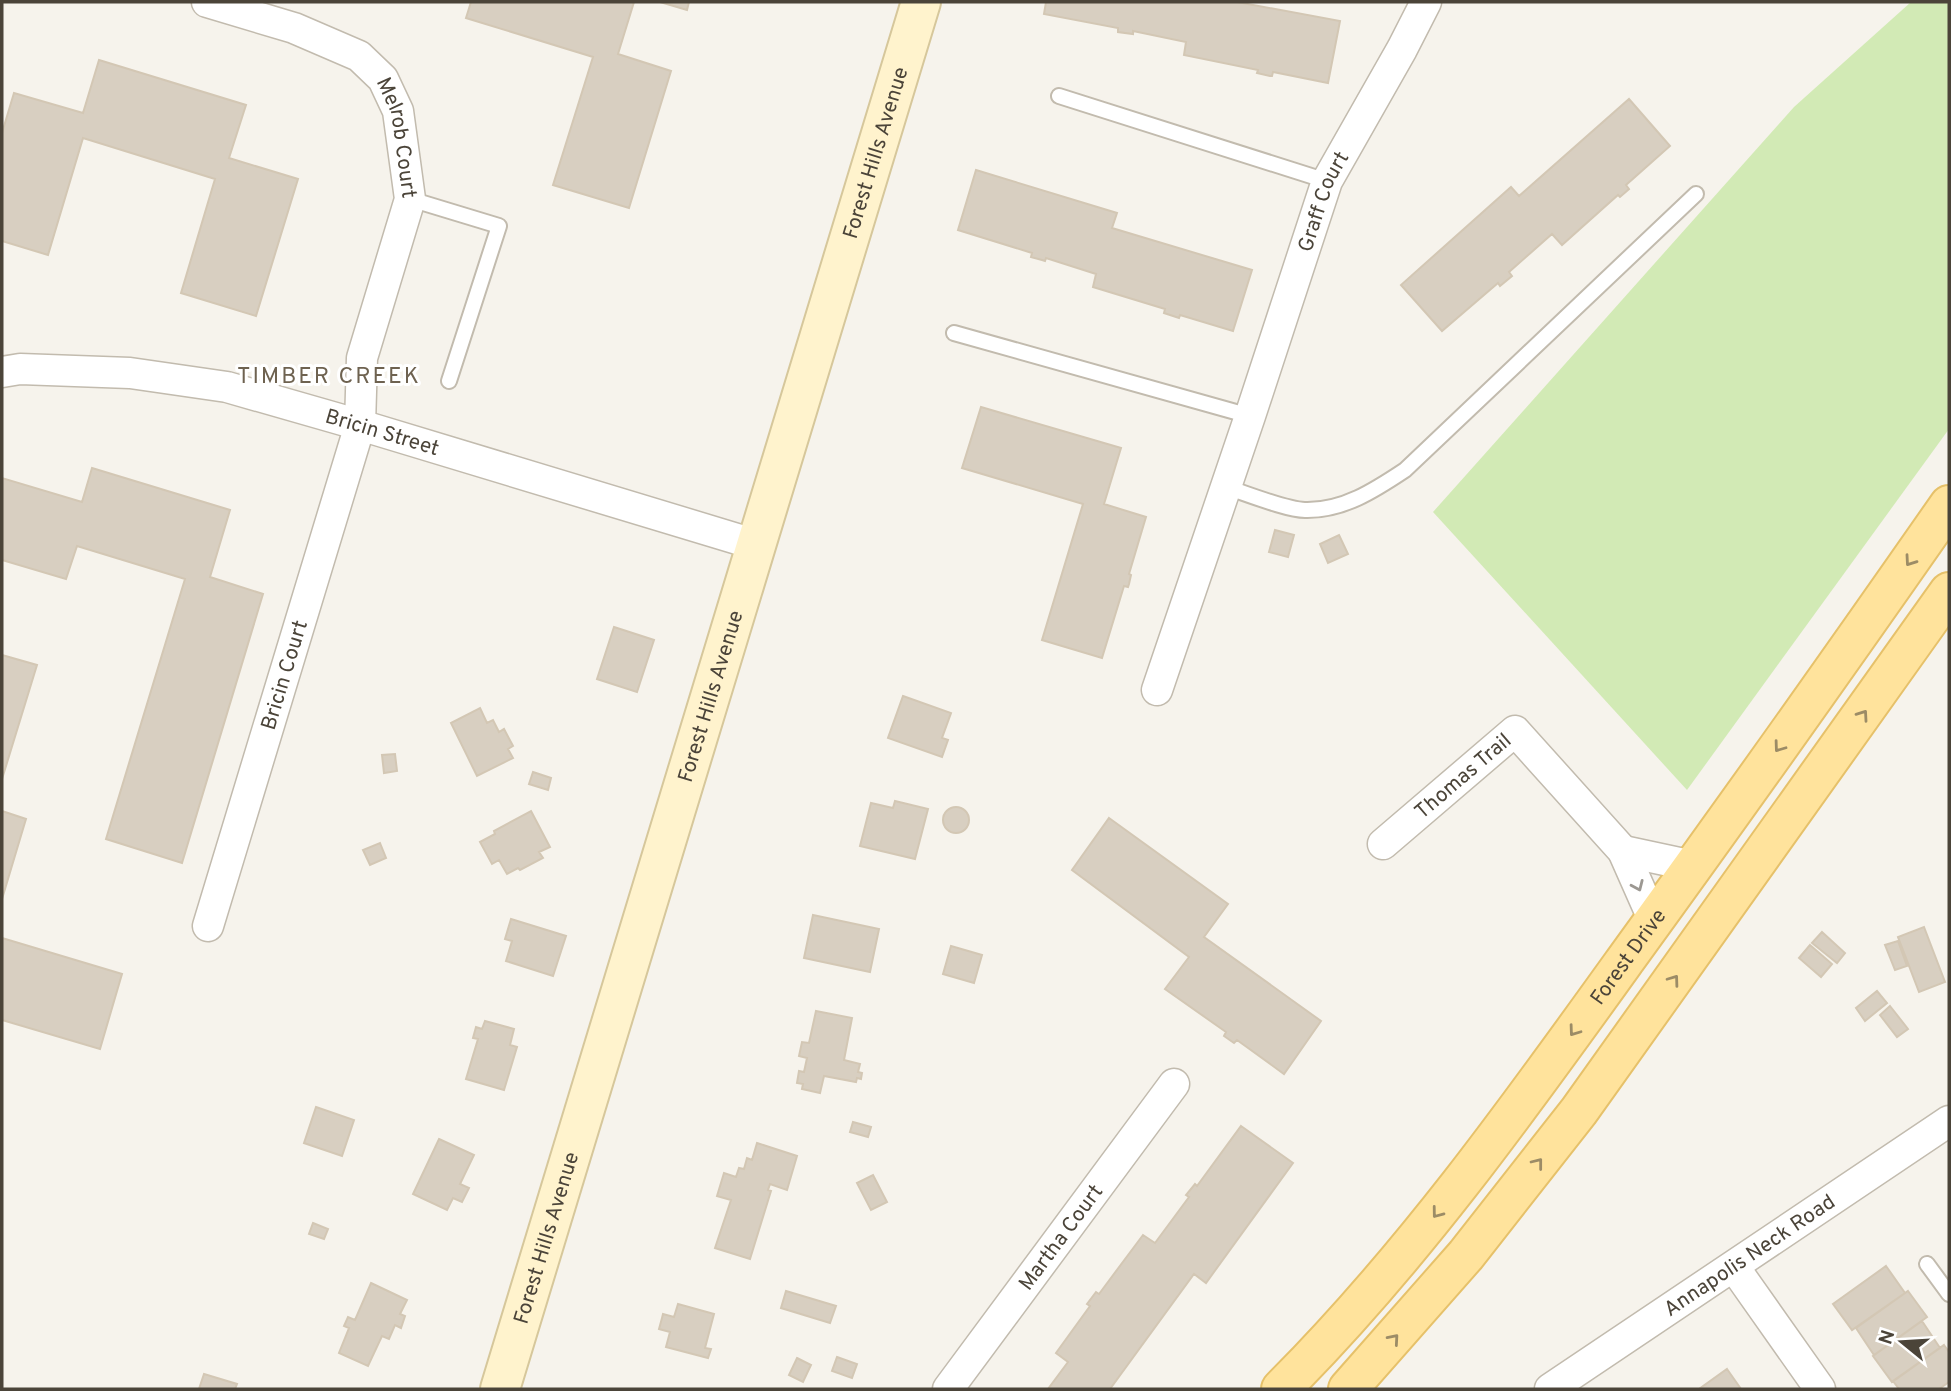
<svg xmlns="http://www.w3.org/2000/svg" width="1951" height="1391" viewBox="0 0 1951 1391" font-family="Overpass,sans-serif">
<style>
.green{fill:#d2eab5}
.building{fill:#d8cfc1;stroke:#d3c7b4;stroke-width:2}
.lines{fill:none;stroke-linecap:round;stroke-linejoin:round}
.lane-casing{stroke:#c2bbae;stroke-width:18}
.street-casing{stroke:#c2bbae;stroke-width:33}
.secondary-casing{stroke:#d6c79b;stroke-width:42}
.primary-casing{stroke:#e6c16a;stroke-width:42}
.lane{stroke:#fff;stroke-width:14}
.street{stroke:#fff;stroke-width:30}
.secondary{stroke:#fff3cd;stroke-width:38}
.primary{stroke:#ffe39c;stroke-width:38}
.oneway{stroke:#9c8c66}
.oneway2{stroke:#9c9892}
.labels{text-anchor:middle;stroke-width:6;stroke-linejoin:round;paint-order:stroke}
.street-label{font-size:21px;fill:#4b4439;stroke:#fff}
.neighbourhood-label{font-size:23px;letter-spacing:2px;fill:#6e6250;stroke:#fff}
</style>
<rect width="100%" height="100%" fill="#f6f3ec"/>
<!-- green -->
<path class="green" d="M1911 2H1949V429L1687 790 1433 512 1794 107Z"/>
<!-- building -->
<path class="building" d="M471 2H634L618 54 671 71 629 208 553 185 593 57 466 18Z
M660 2H689L687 10Z
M1046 2H1237L1340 21 1328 83 1273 72 1272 76H1270L1257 73 1258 70 1184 55 1186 42 1133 31V34L1118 32V28L1044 14Z
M99 60 246 105 229 158 298 179 256 316 181 293 215 179 83 138 48 255 2 241V133L14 93 83 113Z
M1629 99 1670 146 1626 185 1629 189 1620 197 1618 195 1562 245 1552 234 1509 272 1512 276 1500 286 1498 283 1442 331 1401 285 1511 187 1519 196Z
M976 170 1117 213 1112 228 1252 270 1233 331 1180 315 1179 318 1164 313 1165 309 1093 287 1096 274 1046 258 1045 261 1042 260 1031 257 1032 253 958 230Z
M981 407 1121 448 1104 504 1146 517 1129 574 1131 575 1129 584 1128 587 1124 586 1102 658 1042 640 1083 504 962 468Z
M92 468 230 510 210 577 263 594 182 863 106 839 185 579 77 546 66 579 2 560V478L82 502Z
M1275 530 1294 535 1288 557 1269 552Z
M1339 535 1348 554 1328 563 1320 544Z
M614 627 654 640 637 692 597 679Z
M2 655 37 665 2 779Z
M903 696 951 713 942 738 948 740 942 757 888 738Z
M480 708 487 723 493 720 499 732 504 729 513 746 508 749 513 758 477 776 451 723Z
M395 754 397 771 384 773 382 755Z
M533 772 551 778 548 790 529 784Z
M895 801 928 809 915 859 860 846 871 803 893 808Z
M943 820a13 13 0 1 1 26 0a13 13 0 1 1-26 0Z
M2 811 26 819 2 899Z
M531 811 550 847 539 852 543 858 520 870 518 868 507 874 499 860 492 864 480 842 495 834 494 831Z
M1109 818 1228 904 1204 937 1321 1021 1284 1074 1237 1040 1234 1043 1224 1036 1226 1032 1165 989 1189 957 1072 870Z
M380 843 386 858 370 865 363 850Z
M813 915 879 929 870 972 804 958Z
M511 919 566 936 553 976 506 961 512 941 505 939Z
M1924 927 1945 982 1919 992 1898 937Z
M1822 932 1845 953 1837 963 1812 943Z
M2 938 122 974 100 1049 2 1020Z
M1898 941 1907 966 1895 970 1885 945Z
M1810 945 1832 964 1821 977 1799 958Z
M951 946 982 955 974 983 943 974Z
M1877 991 1887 1003 1865 1021 1856 1008Z
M1890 1006 1908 1029 1897 1037 1880 1015Z
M816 1011 852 1018 844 1060 860 1064 858 1072 862 1073 861 1079 857 1078 856 1082 824 1076 820 1093 802 1089 803 1084 797 1083 799 1071 804 1072 807 1058 799 1056 802 1042 809 1043Z
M485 1021 514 1029 510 1045 517 1047 504 1090 466 1079 478 1039 473 1038 476 1027 482 1029Z
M316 1107 354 1120 342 1156 304 1143Z
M853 1122 871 1127 868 1137 850 1132Z
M1241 1126 1293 1163 1206 1283 1194 1274 1110 1389H1048L1068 1362 1056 1353 1090 1306 1087 1304 1096 1292 1099 1294 1143 1235 1155 1243 1189 1197 1186 1195 1195 1184 1197 1186Z
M439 1139 474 1155 460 1184 469 1188 462 1202 453 1198 447 1210 413 1194Z
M757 1143 797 1156 787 1190 770 1184 768 1190 771 1191 750 1259 715 1248 731 1200 717 1196 724 1173 736 1177 739 1168 744 1169 747 1158 752 1160Z
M873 1175 887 1202 871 1210 857 1183Z
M313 1223 328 1229 324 1239 309 1234Z
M1886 1266 1905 1293 1852 1330 1833 1304Z
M371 1283 407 1300 400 1314 405 1316 401 1328 395 1325 389 1339 382 1336 368 1366 339 1353 349 1328 344 1326 348 1317 355 1320Z
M786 1291 836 1306 830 1323 781 1308Z
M1908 1291 1927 1317 1874 1355 1856 1328Z
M678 1304 714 1314 705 1348 711 1349 708 1358 666 1347 670 1332 659 1329 662 1318 663 1314 674 1317Z
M1922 1321 1940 1348 1892 1382 1873 1356Z
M1944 1345 1949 1352V1382L1939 1389H1899L1893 1381Z
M837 1357 857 1364 852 1378 832 1371Z
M797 1358 811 1365 803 1382 789 1375Z
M1727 1369 1741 1389H1699Z
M204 1374 237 1384 235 1389H199Z"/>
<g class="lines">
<!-- lane casing -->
<g class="lane-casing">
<path id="lane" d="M1059 96 1327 181
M410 199 499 226 449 381
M954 333 1250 416
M1226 487C1245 493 1287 510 1305 510 1343 511 1375 490 1405 470L1696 194
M1927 1264 1949 1294"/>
</g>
<!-- street casing -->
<g class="street-casing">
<g id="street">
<path id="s1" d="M207 2 294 28 359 56 383 79 398 111 410 199 362 358 360 425 208 926"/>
<path id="s2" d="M2 372 20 369 130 373 227 387 360 425 757 545"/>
<path id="s3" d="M1157 690 1250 416 1327 181 1402 49 1426 2"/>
<path id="s4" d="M1383 844 1515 731 1623 851 1654 921"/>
<path d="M1623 851 1693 866"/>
<path d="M1734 1267 1820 1389"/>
<path id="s5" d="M948 1389 1174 1084"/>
<path id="s6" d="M1550 1389 1949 1121"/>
</g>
</g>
<!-- secondary casing -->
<g class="secondary-casing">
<g id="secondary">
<path id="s7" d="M500 1389 921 2"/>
</g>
</g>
<!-- primary casing -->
<g class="primary-casing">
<g id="primary">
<path id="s8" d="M1281 1389C1411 1259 1519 1108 1626 959 1735 809 1843 657 1949 505"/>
<path d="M1348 1389 1466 1255 1579 1111 1949 592"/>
</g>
</g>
<!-- lane -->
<use href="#lane" class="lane"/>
<!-- street -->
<use href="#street" class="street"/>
<!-- secondary -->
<use href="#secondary" class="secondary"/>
<!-- primary -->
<use href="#primary" class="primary"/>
</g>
<!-- one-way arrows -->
<defs><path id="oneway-chevron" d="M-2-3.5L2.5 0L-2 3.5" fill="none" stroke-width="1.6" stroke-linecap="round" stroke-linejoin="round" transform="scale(1.75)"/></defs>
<g class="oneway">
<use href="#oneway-chevron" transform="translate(1910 561) rotate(125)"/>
<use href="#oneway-chevron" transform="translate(1863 715) rotate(-55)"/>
<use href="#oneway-chevron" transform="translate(1779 747) rotate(126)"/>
<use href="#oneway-chevron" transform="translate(1674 980) rotate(-54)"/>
<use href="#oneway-chevron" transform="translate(1574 1031) rotate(126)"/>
<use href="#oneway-chevron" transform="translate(1538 1163) rotate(-52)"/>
<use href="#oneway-chevron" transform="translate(1437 1213) rotate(127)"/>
<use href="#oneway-chevron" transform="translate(1394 1339) rotate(-49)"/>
</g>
<use class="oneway2" href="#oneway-chevron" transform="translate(1638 886) rotate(66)"/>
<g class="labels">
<!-- street labels -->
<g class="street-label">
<text dy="7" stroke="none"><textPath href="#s1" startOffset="256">Melrob Court</textPath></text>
<text dy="7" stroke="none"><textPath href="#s7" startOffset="1292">Forest Hills Avenue</textPath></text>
<text dy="7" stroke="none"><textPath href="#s3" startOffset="516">Graff Court</textPath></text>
<text dy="7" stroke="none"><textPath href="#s2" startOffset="388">Bricin Street</textPath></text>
<text transform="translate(284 675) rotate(-73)" y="7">Bricin Court</text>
<text dy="7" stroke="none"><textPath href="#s7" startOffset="724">Forest Hills Avenue</textPath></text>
<text dy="7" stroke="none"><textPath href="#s4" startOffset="105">Thomas Trail</textPath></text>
<text dy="7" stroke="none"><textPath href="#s8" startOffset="555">Forest Drive</textPath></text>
<text dy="7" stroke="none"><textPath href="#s5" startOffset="189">Martha Court</textPath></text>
<text dy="7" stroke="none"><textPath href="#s7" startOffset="158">Forest Hills Avenue</textPath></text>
<text dy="7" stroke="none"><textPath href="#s6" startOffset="240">Annapolis Neck Road</textPath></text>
</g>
<!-- neighbourhood labels -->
<g class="neighbourhood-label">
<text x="329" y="383">TIMBER CREEK</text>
</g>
</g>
<!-- border -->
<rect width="1951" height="1391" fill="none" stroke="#4b4439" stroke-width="7"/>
<!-- north arrow -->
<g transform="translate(1902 1342) rotate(288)" stroke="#ffffff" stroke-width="5" paint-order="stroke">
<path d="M0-5L12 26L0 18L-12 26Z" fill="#4b4439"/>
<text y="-10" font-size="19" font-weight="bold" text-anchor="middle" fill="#4b4439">N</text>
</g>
</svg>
